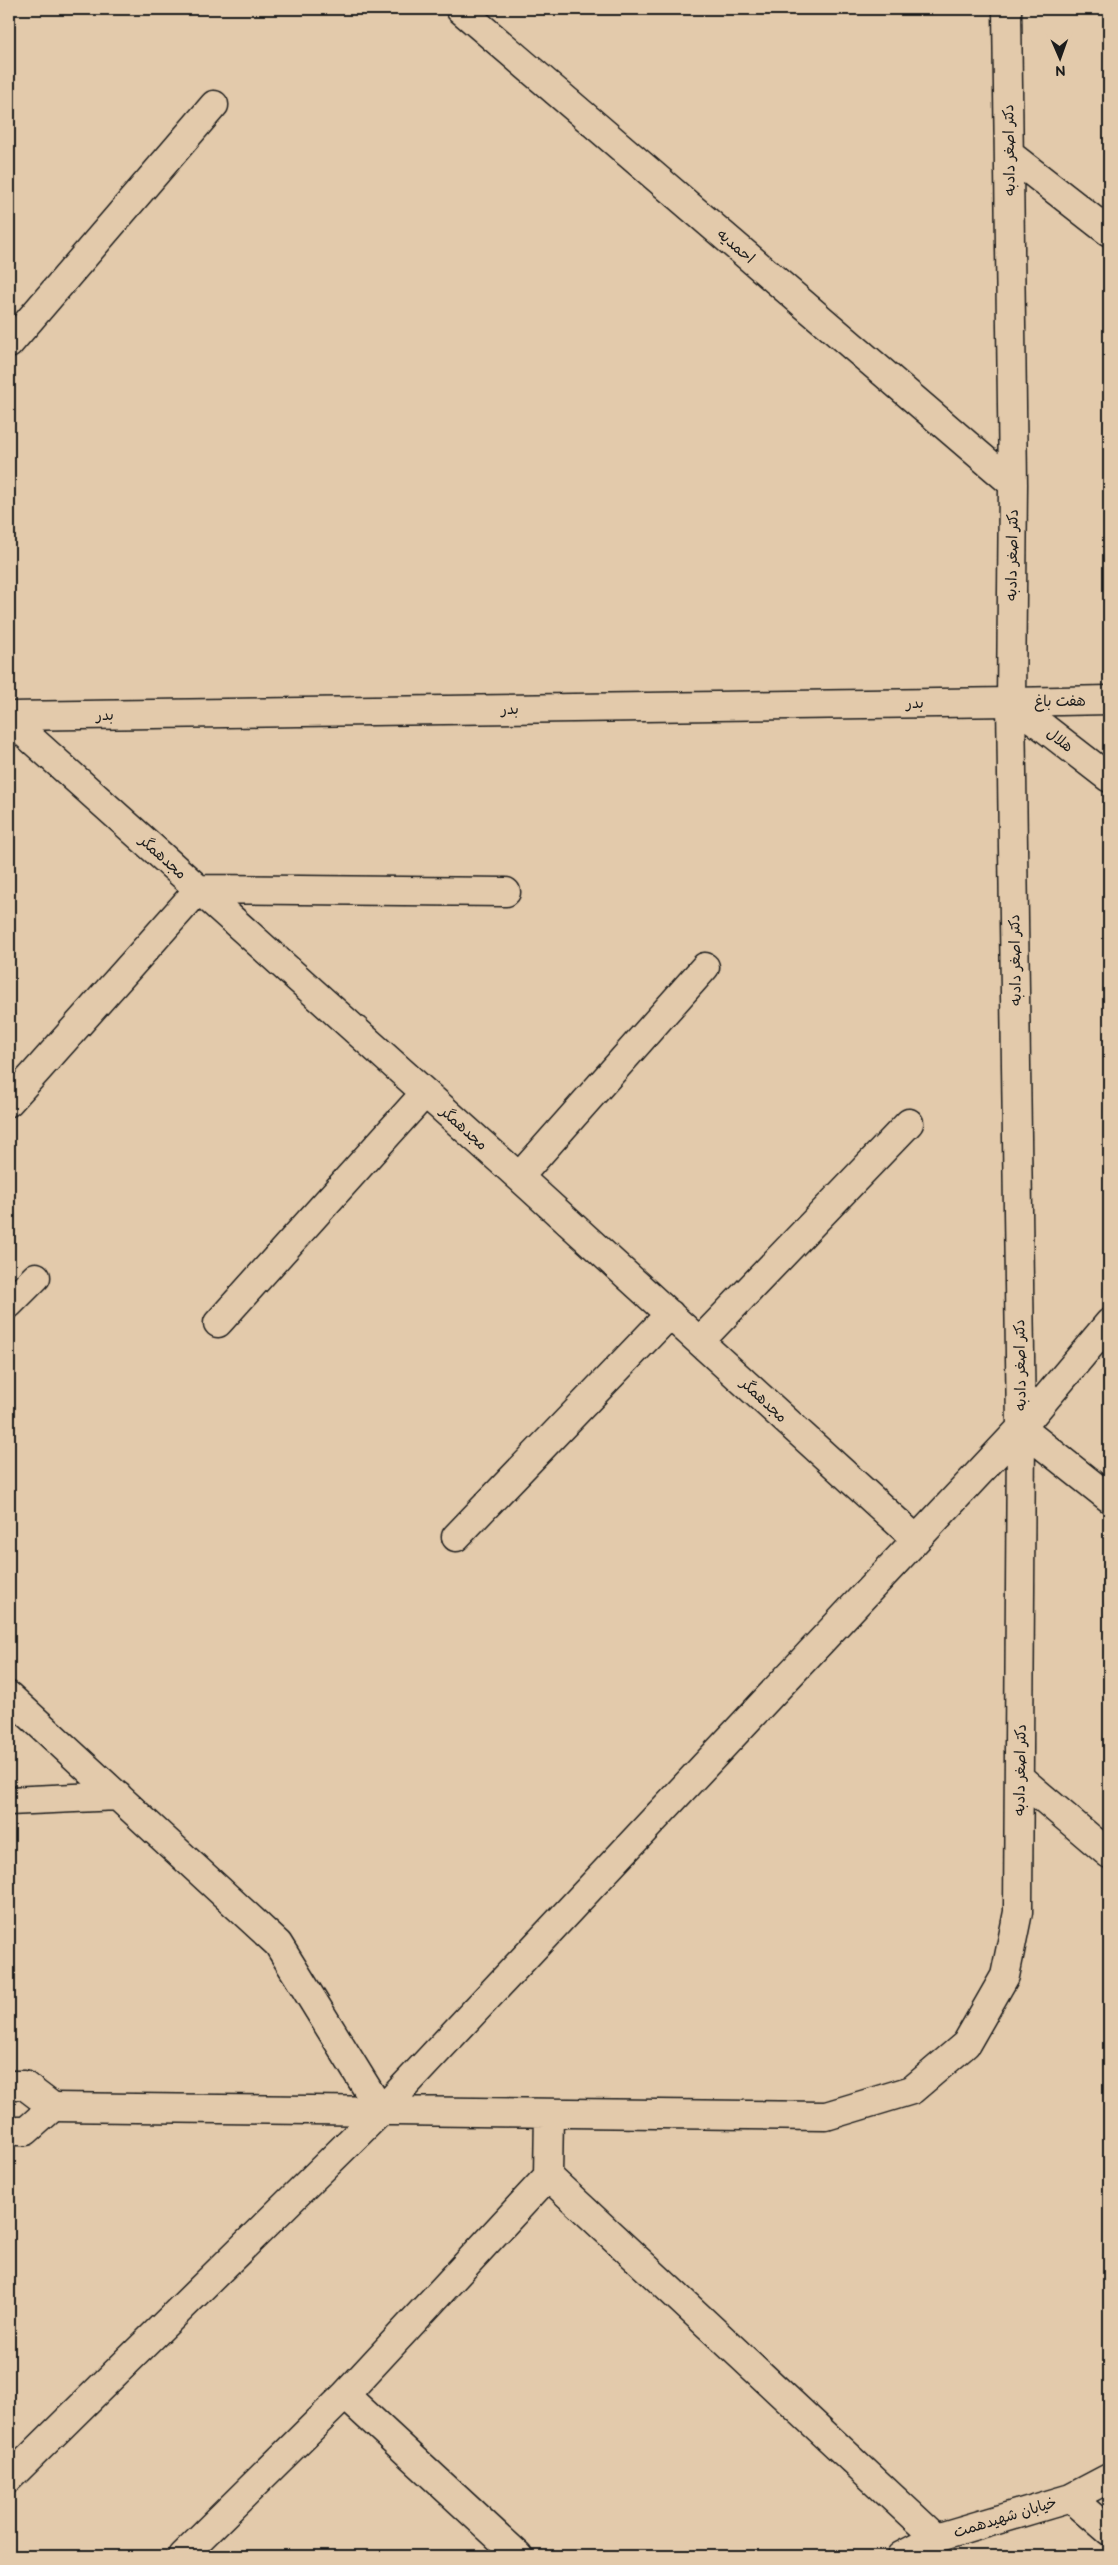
<svg xmlns="http://www.w3.org/2000/svg" width="1118" height="2565" viewBox="0 0 1118 2565" font-family="'Balsamiq Sans','Playpen Sans Arabic',sans-serif">
<style>
.lines{fill:none;stroke-linecap:round;stroke-linejoin:round}
.minor-casing{stroke:#1c1c1c;stroke-width:31}
.tertiary-casing{stroke:#1c1c1c;stroke-width:31}
.minor{stroke:#e3caab;stroke-width:28}
.tertiary{stroke:#e3caab;stroke-width:28}
.labels{text-anchor:middle;stroke-width:4.5;stroke-linejoin:round;paint-order:stroke}
.street-label{font-size:15px;fill:#1c1c1c;stroke:#e3caab}
</style>
<rect width="100%" height="100%" fill="#e3caab"/>
<filter id="ink" filterUnits="userSpaceOnUse"><feTurbulence type="fractalNoise" baseFrequency=".02" numOctaves="2"/><feDisplacementMap in="SourceGraphic" scale="10" xChannelSelector="R" yChannelSelector="G"/><feConvolveMatrix kernelMatrix="1 2 1 2 8 2 1 2 1" color-interpolation-filters="sRGB"/></filter>
<g filter="url(#ink)">
<g class="lines">
<!-- minor casing -->
<g class="minor-casing">
<path id="minor" d="M460 9 1013 484
M1009 154 1109 232
M9 344 214 105
M1011 702 1109 778
M1011 702 1109 700
M9 719 519 1177 916 1539
M9 1102 199 889 506 892
M519 1177 705 967
M9 1304 36 1277
M218 1323 425 1093
M700 1341 909 1123
M1021 1428 1109 1498
M456 1537 670 1314
M9 1696 278 1944 381 2111
M1021 1779 1109 1854
M9 1801 118 1796
M53 2107 826 2116 912 2090 966 2044 1005 1976 1018 1912 1021 1428 1011 702 1013 484 1007 9
M548 2176 936 2538
M345 2395 519 2556
M9 2478 381 2111 1021 1428 1109 1323
M1071 2498 1109 2531
M182 2556 345 2395 548 2176 549 2113
M901 2556 936 2538 1071 2498 1109 2478"/>
</g>
<!-- tertiary casing -->
<g class="tertiary-casing">
<path id="tertiary" d="M9 716 1011 702
M9 2085H24L53 2107 26 2131H9"/>
</g>
<!-- minor -->
<use href="#minor" class="minor"/>
<!-- tertiary -->
<use href="#tertiary" class="tertiary"/>
</g>
</g>
<g class="labels">
<!-- street labels -->
<g class="street-label">
<text transform="translate(1009 150) rotate(-91)" y="5">دکتر اصغر دادبه</text>
<text transform="translate(736 246) rotate(41)" y="5">احمدیه</text>
<text transform="translate(1012 555) rotate(-89)" y="5">دکتر اصغر دادبه</text>
<text transform="translate(1060 701) rotate(-1)" y="5">هفت باغ</text>
<text transform="translate(915 703) rotate(-1)" y="5">بدر</text>
<text transform="translate(510 709) rotate(-1)" y="5">بدر</text>
<text transform="translate(105 715) rotate(-1)" y="5">بدر</text>
<text transform="translate(1060 740) rotate(38)" y="5">هلال</text>
<text transform="translate(163 857) rotate(42)" y="5">مجدهمگر</text>
<text transform="translate(1015 960) rotate(-91)" y="5">دکتر اصغر دادبه</text>
<text transform="translate(464 1128) rotate(42)" y="5">مجدهمگر</text>
<text transform="translate(1020 1365) rotate(-91)" y="5">دکتر اصغر دادبه</text>
<text transform="translate(764 1400) rotate(43)" y="5">مجدهمگر</text>
<text transform="translate(1020 1770) rotate(-89)" y="5">دکتر اصغر دادبه</text>
<text transform="translate(1005 2517) rotate(-17)" y="5">خیابان شهیدهمت</text>
</g>
</g>
<!-- margin -->
<rect width="1118" height="2565" fill="none" stroke="#e3caab" stroke-width="30"/>
<rect x="15" y="15" width="1088" height="2535" fill="none" stroke="#1c1c1c" stroke-width="2" filter="url(#ink)"/>
<!-- north arrow -->
<g transform="translate(1060 58) rotate(178)" stroke="#e3caab" stroke-width="4" paint-order="stroke">
<path d="M0-4L9 19L0 12L-9 19Z" fill="#1c1c1c"/>
<text y="-8" font-size="14" font-weight="bold" text-anchor="middle" fill="#1c1c1c">N</text>
</g>
</svg>
